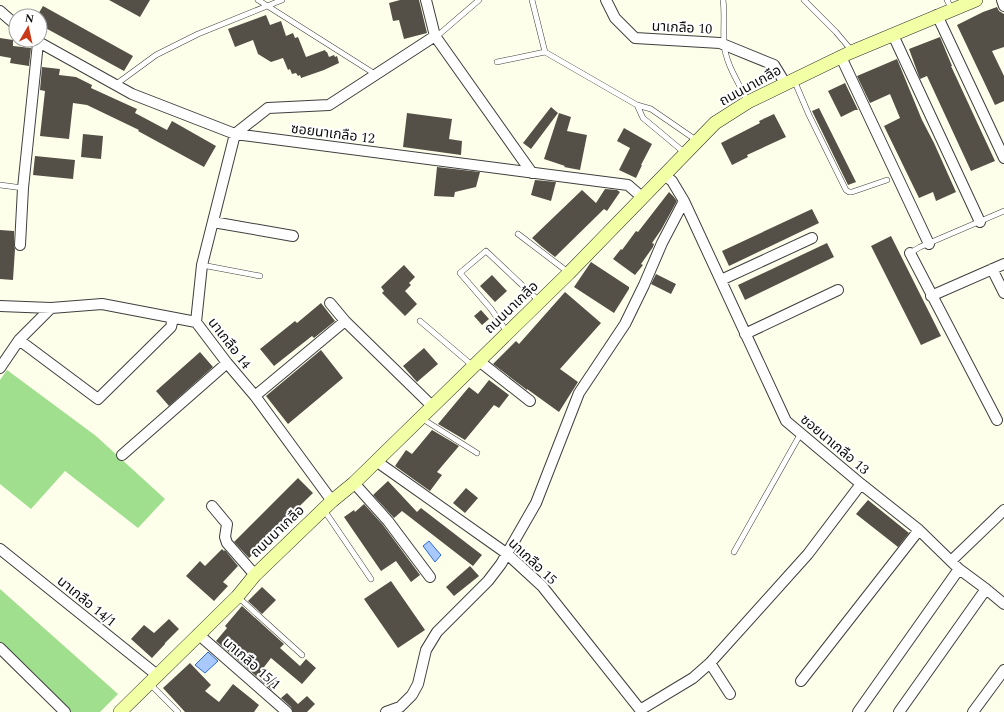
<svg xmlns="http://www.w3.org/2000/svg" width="1004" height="712" viewBox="0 0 1004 712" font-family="Spectral,'Noto Sans Thai',serif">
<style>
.forest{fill:#9fdf8e}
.water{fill:#a9c9fc;stroke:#2969da}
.building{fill:#555047}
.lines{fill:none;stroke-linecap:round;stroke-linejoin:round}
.lane-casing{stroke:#3f3f3f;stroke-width:6}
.street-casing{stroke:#3f3f3f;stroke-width:12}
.secondary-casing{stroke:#2e2e2e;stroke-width:14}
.lane{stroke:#fff;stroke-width:5}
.street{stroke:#fff;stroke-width:10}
.secondary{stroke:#f3ffa5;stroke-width:13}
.labels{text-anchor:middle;stroke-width:4;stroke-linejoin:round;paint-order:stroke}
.street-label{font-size:14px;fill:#0c0c0c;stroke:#fff}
</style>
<rect width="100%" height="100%" fill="#feffea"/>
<!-- forest -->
<path class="forest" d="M7 370 96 436 165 499 138 528 65 471 31 509 0 484V380Z
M0 589 118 694 100 712H68L0 644Z"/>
<!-- water -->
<path class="water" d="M429 541 441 555 435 562 423 546Z
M208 652 218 661 205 673 195 665Z"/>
<!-- building -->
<path class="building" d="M109 0H150L140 17Z
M400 0H419L427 33 404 39 399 20 393 21 389 3Z
M43 6 133 56 124 71 40 25V16H37Z
M997 7 999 11 1004 14V47L992 51 1004 76V101L995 105 957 25 983 12Z
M266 15 270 25 281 21 286 36 293 33 295 38 298 37 306 57 325 50 326 52H327L329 57 334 55 335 57 337 56 339 63 324 70 301 78 300 75 298 76 296 73 292 74 290 69 288 70 283 58 271 62 258 54 253 40 235 47 228 29Z
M940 37 952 66H951L995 161 971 171 927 76 920 79 909 49Z
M0 38 13 40V46L31 48 29 66 10 63 11 58 0 56Z
M897 59 922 120 934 143 956 192 936 201 933 192 919 198 884 126 900 118 890 94 870 103 857 76Z
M42 67 60 69 59 75 76 77 92 85 91 88 137 109 135 113 167 130 172 121 216 146 204 167 138 131 139 130 87 105 73 103 69 139 40 136 45 91 40 90Z
M845 83 858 110H855L841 117 828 91Z
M551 107 558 113 531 149 523 143Z
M819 108 856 182 848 185 812 111Z
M407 113 452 119 449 139 462 141 461 155 403 147Z
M559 113 571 117 567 131 587 135 580 170 564 167 565 166 544 159Z
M774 114 786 137 747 155 748 157 732 165 721 143 760 123 759 121Z
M624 128 652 144 641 165H642L636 178 619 170 630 148 617 141Z
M83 134 103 136 101 159 81 157Z
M35 156 75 160 73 179 33 175Z
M437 167 480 172 476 187 455 192 454 197 434 196Z
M535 180 556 182 551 201 531 195Z
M605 189 617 190 620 192 607 211 604 209 555 257 541 246 532 238 582 190 596 203Z
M669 192 673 196 677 201 661 230 652 243 654 244 653 247 641 264 643 265 635 275 613 259 621 249 622 250 636 231 638 232Z
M812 209 819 223 729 266 722 251Z
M0 230 14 231V245L15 249 13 280 0 279Z
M891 236 941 336 921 345 871 246Z
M827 243 834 257 745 300 738 285Z
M591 262 629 287V289L614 313 574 287Z
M404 265 415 277 409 283 411 285 405 291 417 304 405 316 382 293 384 291 381 287Z
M656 274 676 284 671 294 651 284Z
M492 275 507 291 495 302 480 286Z
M565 292 601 323 560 369 578 382 559 412 527 389V390L493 364 516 341 519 344Z
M321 303 335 321 314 338 312 336 274 366 260 349 295 321 297 323Z
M481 310 489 319 482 325 474 316Z
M424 348 438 364 417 382 403 366Z
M321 350 343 378 288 424 266 396Z
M200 352 213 367 169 406 156 391Z
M489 380 509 395 499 408 494 405 465 440 438 424 469 387 478 394Z
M432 430 459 446 437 472 442 475 430 491 395 466 406 450 412 454Z
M298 478 313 493 268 537 270 538 249 558 234 542Z
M388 481 417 512 421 508 482 555 473 566 402 511 394 518 373 495Z
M466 488 478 498 465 513 453 503Z
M868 500 909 533 898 547 856 514Z
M364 504 383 525 420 575 411 582 396 561 381 571 344 517 354 510 355 512Z
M222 549 224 551 225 550 238 566 223 582 228 586 214 601 186 576 200 561 205 566Z
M470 566 479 576 454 596 446 587Z
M391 581 425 630 398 648 364 599Z
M262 587 276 600 262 614 248 601Z
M242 606 284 644 280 648 300 666 306 659 316 668 302 684 271 658 261 671 275 683V686L272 690 216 641 227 628 225 626Z
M169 619 179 629 165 643V644L152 658 131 639 144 625 154 633Z
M190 663 211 685 205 691 219 702 233 684 259 705 254 712H185L163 688Z
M287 693 298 704 307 696 315 704 307 712H293L291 707 281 698Z"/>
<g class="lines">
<!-- lane casing -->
<g class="lane-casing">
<path id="lane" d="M258 0 375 74
M532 0 545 52
M723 0C725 14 723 29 724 44 726 65 739 83 748 102
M804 0 836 32 852 51
M947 0 952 10
M436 37 479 0
M497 62 545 52 637 105
M794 80 809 115 846 190 849 192H852L887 180
M115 85 156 55 198 34 282 0
M685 153 643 118 637 105 651 109 696 140
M0 185 23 188
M518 234 568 272
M910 253 920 247 1004 211
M202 265 260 276
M420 321 473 366
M507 332 491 309 460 273 486 251 539 301
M421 418 477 453
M324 510 371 579
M734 552 801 433
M238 597 302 655
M149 683 178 712"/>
</g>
<!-- street casing -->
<g class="street-casing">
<path id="street" d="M426 0 435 36 532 173
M606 0 615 18 635 38 720 43 774 65 785 83
M1002 0 1004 6
M0 11 16 25
M937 15 1004 158
M893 35 980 222
M35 40 132 94 235 134 628 185 643 198
M841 57 929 244
M664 175 672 181 684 201 786 421 861 484 919 530 959 569 986 589 1004 604
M213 222 293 236
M20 245 23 188 38 43
M910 253 997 420
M992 269 1004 293
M721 280 812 238
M931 296 1004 264
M330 303 345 321 432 406
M0 306 51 308 102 304 196 322 227 363 255 396 332 501
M196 322 202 265 235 134 268 108 329 105 435 36
M745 334 838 290
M19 340 98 399 171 327 173 318
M479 361 530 401
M0 368 19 340 51 308
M255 396 345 321
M122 455 227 363
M376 461 506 553 542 586 642 712
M354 483 388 521 430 577
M212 506 227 524 225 537 227 543 255 575
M0 549 157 675
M951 561 1004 510
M198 634 287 712
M0 648 65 712
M710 663 730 694
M801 681 919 530
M640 710 693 678 710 663 808 554 861 484
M386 712 400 707 412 695 418 684 426 650 437 632 488 581 501 564 536 503 579 393 625 324 644 285 662 243 684 201
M858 712 959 569
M899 712 986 589
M973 712 1004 670"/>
</g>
<!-- secondary casing -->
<g class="secondary-casing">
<path id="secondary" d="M120 712 237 597 255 575 332 501 354 483 569 273 715 123 748 102 849 53 976 0"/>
</g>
<!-- lane -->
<use href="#lane" class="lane"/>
<!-- street -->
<use href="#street" class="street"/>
<!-- secondary -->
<use href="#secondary" class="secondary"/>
</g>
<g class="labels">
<!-- street labels -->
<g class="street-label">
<text transform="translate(682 27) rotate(3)" y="5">นาเกลือ 10</text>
<text transform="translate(750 85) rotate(-29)" y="5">ถนนนาเกลือ</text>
<text transform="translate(333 133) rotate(7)" y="5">ซอยนาเกลือ 12</text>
<text transform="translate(511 307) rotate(-44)" y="5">ถนนนาเกลือ</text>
<text transform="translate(230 343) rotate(52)" y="5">นาเกลือ 14</text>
<text transform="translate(835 444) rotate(40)" y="5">ซอยนาเกลือ 13</text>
<text transform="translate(277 531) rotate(-44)" y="5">ถนนนาเกลือ</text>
<text transform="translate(533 561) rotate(43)" y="5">นาเกลือ 15</text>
<text transform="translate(87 601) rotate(39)" y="5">นาเกลือ 14/1</text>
<text transform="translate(252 663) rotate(41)" y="5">นาเกลือ 15/1</text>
</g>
</g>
<!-- north arrow -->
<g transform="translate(28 28) rotate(9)"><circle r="19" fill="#ffffff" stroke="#9e9e9e"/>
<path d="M0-3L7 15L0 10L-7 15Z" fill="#c83917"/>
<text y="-6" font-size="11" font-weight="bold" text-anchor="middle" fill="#0c0c0c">N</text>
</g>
</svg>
